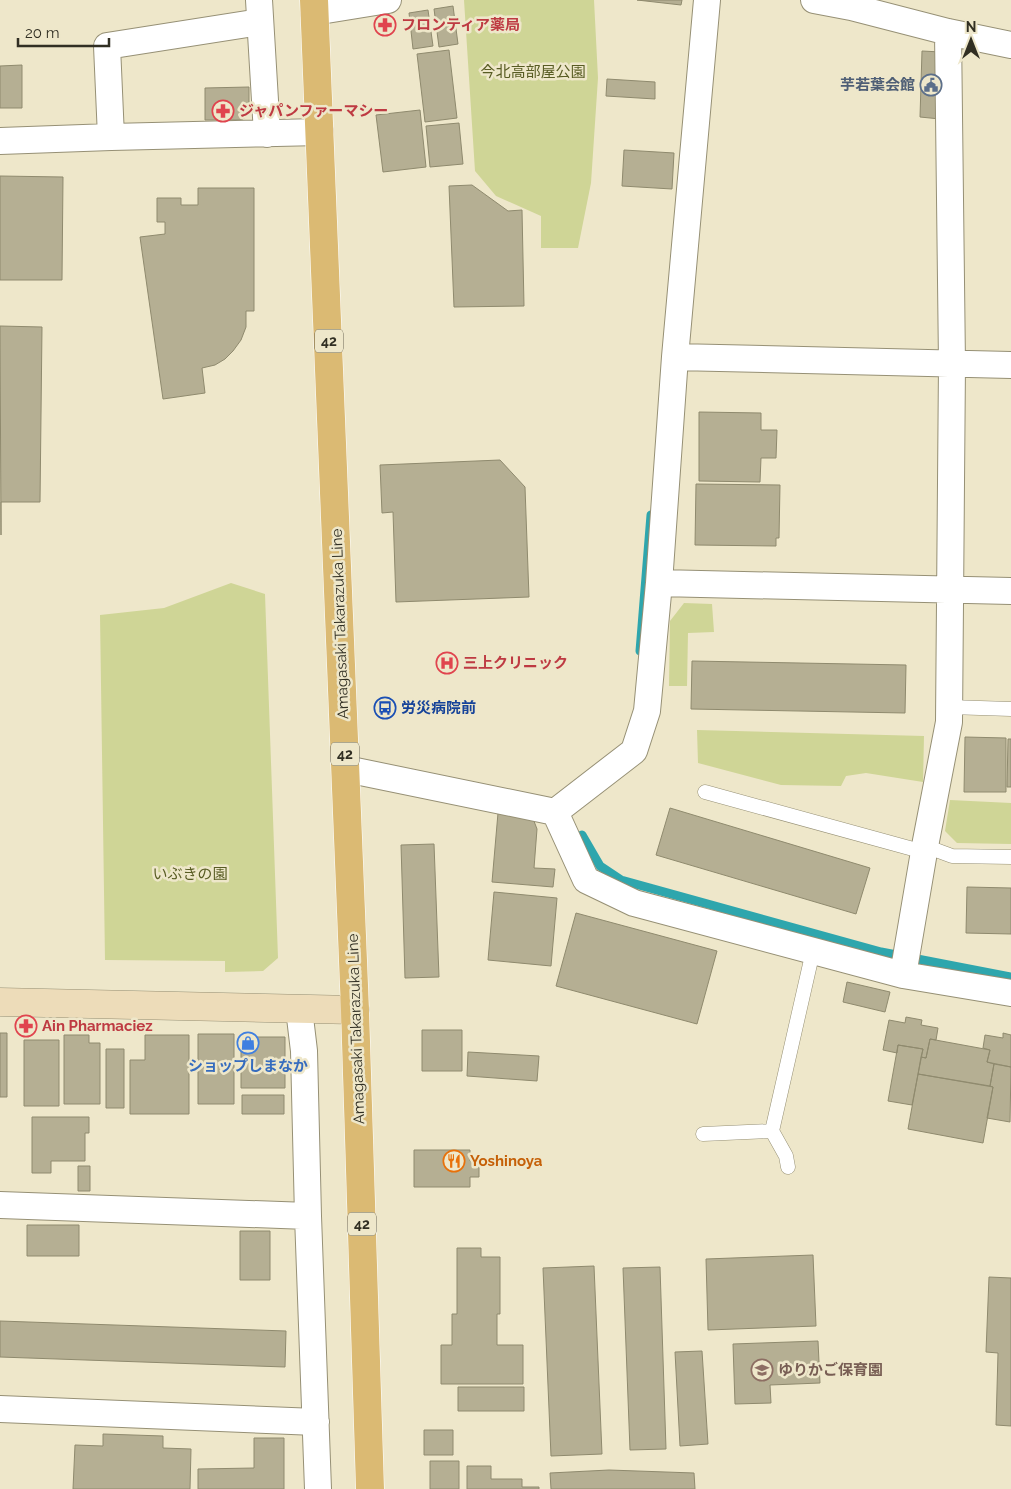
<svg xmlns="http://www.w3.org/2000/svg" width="1011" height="1489" viewBox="0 0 1011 1489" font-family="Raleway,'Noto Sans JP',sans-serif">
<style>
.green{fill:#cfd596}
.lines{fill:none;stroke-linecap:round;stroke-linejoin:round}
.stream{stroke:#2ea6ad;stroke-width:9}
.building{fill:#b5af93;stroke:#8f8a6e}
.lane-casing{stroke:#969075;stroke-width:15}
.street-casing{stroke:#969075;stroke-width:28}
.secondary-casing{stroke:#969075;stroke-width:29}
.primary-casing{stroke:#fff;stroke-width:29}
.lane{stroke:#fff;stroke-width:14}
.street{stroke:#fff;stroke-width:26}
.secondary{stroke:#eddcb9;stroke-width:28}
.primary{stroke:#dbba73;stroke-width:28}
.labels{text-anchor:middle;stroke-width:5;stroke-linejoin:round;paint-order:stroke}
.shield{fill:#eee7ca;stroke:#6a6655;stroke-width:1}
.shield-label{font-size:14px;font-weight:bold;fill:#312f23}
.health-label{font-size:15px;font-weight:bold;fill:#be3a42;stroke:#eee7ca;text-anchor:start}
.park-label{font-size:15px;fill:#585c23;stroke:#eee7ca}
.service-label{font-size:15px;font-weight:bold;fill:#4e5e75;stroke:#eee7ca;text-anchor:end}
.street-label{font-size:15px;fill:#312f23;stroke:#eee7ca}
.transit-label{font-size:15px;font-weight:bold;fill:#164399;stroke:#eee7ca;text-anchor:start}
.shop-label{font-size:15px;font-weight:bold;fill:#366cbe;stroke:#eee7ca}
.food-label{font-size:15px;font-weight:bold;fill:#c56008;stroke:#eee7ca;text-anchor:start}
.education-label{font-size:15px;font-weight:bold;fill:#785e54;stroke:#eee7ca;text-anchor:start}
</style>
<rect width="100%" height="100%" fill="#eee7ca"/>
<!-- green -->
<path class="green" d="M464 0H594L598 78 591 183 578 248H541V216L496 196 475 171Z
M231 583 265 594 278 958 263 971 225 972V961L105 960 100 615 164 608Z
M684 603 712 604 714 632 688 633 687 686H669L670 621Z
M697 730 924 736 923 782 866 773 846 776 841 786 781 785 698 763Z
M950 800 1011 803V844L957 843 945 831Z"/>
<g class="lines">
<!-- stream -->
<path class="stream" d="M640 651 651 515
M582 835 600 866 621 880 881 952 1011 977"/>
</g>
<!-- building -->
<path class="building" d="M637 0H682L681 5Z
M453 6 458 44 439 47 434 9Z
M428 10 433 46 413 49 409 13Z
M449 50 457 118 425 122 417 54Z
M922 51 941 52 940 119 920 117Z
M22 65V108H0V66Z
M607 79 655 82V99L606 96Z
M249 87V115L241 120H205V88Z
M420 110 426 167 383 172 376 115Z
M459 123 463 164 430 167 426 126Z
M624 150 674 153 672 189 622 186Z
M0 176 63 177 62 280H0Z
M472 185 508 211 522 210 524 306 454 307 449 186Z
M198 188H254V311H246V327L241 340 233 351 225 359 215 365 202 368 205 393 163 399 140 237 165 234V222H157V198H181V205H198Z
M0 326 42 327 40 502H1V535Z
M699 412 761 413V430H777L776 458H761L760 482 699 481Z
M500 460 525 487 529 597 396 602 393 512 382 513 380 465Z
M696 484 780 485 779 538H776V546L695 545Z
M692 661 906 665 905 713 691 709Z
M965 737 1006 738V792H964Z
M1008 739H1011V787H1007Z
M670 808 870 868 856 914 656 855Z
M498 813 532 816 537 829 534 868 555 869 553 887 492 882Z
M434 844 439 977 405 978 401 845Z
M967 887 1011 888V934L966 933Z
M494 892 557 898 551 966 488 960Z
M576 913 717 951 697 1024 556 986Z
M847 982 890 992 885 1012 843 1002Z
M906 1017 922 1020 921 1025 938 1028 936 1040 930 1039 926 1058 921 1057 923 1049 898 1045 897 1053 883 1050 889 1020 905 1023Z
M422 1030H462V1071H422Z
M0 1033H7V1097H0Z
M1003 1033 1011 1035V1067L987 1062 990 1050 983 1048 985 1035 1003 1038Z
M198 1034H234V1104H198Z
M64 1035H89V1043H100V1104H64Z
M145 1035H189V1114H130V1060H145Z
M241 1037H285V1088H241Z
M930 1039 990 1050 987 1062 994 1064 990 1086 918 1074 921 1057 926 1058Z
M24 1040H59V1106H24Z
M898 1045 923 1049 912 1105 888 1101Z
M106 1049H124V1108H106Z
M468 1052 539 1056 537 1081 467 1076Z
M994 1064 1011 1067 1010 1122 987 1118 993 1087 990 1086Z
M918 1074 993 1087 983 1143 908 1129Z
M242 1095H284V1114H242Z
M32 1117H89V1133H85V1161H51V1173H32Z
M414 1150H470V1161H479V1177H470V1187H414Z
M78 1166H90V1191H78Z
M27 1225H79V1256H27Z
M240 1231H270V1280H240Z
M457 1248H481V1257H500V1314H497V1345H523V1384H441V1345H452V1314H457Z
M813 1255 816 1326 708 1330 706 1259Z
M594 1266 602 1454 551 1456 543 1268Z
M660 1267 666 1449 630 1450 623 1268Z
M989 1277 1011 1278V1426L996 1425 998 1353 986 1352Z
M0 1321 286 1331 285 1367 0 1357Z
M818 1341 820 1383 770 1385 771 1403 735 1404 733 1344Z
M702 1351 708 1444 680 1446 675 1352Z
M458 1387H524V1411H458Z
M424 1430H453V1455H424Z
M103 1434 163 1436V1448L191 1449 190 1489H73L75 1445 103 1446Z
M254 1438H284V1489H198V1469L254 1468Z
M430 1461H459V1489H430Z
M467 1466H491V1479H522V1487H539V1489H467Z
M609 1470 694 1473 695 1489H551L550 1473Z"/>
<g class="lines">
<!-- lane casing -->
<g class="lane-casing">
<path id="lane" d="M949 707 1011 709
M705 792 924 852
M925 846 952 856 1011 857
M772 1131 786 1156 788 1167
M703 1134 772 1131 813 951"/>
</g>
<!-- street casing -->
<g class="street-casing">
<path id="street" d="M259 0 267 134
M814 0 851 7 948 32 1011 45
M314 12 388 0
M111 137 107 46 260 22
M0 141 111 137 320 132
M675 357 1011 365
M659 583 1011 591
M346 769 555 812 586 880 634 903 903 975 1011 993
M555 812 634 751 647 711 659 583 675 357 707 0
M903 975 925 846 949 722 952 364 948 32
M299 1009 304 1051 308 1216 318 1489
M0 1205 308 1216
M0 1409 316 1422"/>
</g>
<!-- secondary casing -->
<g class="secondary-casing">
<path id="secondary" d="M0 1002 355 1010"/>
</g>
<!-- primary casing -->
<g class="primary-casing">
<path id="primary" d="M314 0 355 1010 370 1489"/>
</g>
<!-- lane -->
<use href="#lane" class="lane"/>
<!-- street -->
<use href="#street" class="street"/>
<!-- secondary -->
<use href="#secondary" class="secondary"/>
<!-- primary -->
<use href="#primary" class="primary"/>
</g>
<!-- icons -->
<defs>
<g id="pharmacy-ring" transform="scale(1.125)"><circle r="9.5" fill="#eee7ca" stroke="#e0444e" stroke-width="1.5"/><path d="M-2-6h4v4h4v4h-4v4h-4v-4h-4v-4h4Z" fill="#e0444e"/></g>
<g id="civic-ring" transform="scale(1.125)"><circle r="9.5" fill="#eee7ca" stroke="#5c6f8a" stroke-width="1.5"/><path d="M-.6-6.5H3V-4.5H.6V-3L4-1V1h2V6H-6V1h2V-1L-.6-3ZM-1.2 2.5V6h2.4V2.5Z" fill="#5c6f8a"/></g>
<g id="hospital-ring" transform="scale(1.125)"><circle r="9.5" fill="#eee7ca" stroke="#e0444e" stroke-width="1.5"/><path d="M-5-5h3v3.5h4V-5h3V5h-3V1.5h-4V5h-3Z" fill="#e0444e"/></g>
<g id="bus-ring" transform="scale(1.125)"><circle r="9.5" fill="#eee7ca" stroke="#1a4fb4" stroke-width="1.5"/><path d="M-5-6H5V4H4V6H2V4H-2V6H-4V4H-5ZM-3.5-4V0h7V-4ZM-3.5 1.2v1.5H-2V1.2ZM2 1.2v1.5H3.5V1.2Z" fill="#1a4fb4"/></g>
<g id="shop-ring" transform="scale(1.125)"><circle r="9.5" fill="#eee7ca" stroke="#3f7fe0" stroke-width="1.5"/><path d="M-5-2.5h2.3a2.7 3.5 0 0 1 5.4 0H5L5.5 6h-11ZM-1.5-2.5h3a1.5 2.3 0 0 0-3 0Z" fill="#3f7fe0"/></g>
<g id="restaurant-ring" transform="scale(1.125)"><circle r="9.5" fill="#eee7ca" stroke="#e8710a" stroke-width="1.5"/><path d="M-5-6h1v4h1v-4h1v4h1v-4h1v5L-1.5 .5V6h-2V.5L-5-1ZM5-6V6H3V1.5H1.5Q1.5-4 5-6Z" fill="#e8710a"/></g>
<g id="school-ring" transform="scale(1.125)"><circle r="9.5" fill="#eee7ca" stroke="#8d6e63" stroke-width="1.5"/><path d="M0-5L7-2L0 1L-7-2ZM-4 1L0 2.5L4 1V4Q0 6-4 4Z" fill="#8d6e63"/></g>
</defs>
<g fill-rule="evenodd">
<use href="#pharmacy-ring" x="385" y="25"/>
<use href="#civic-ring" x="931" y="85"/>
<use href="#pharmacy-ring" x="223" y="111"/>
<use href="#hospital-ring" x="447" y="663"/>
<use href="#bus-ring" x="385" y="708"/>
<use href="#pharmacy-ring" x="26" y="1026"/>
<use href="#shop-ring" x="248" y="1043"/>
<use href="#restaurant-ring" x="454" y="1161"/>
<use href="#school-ring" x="762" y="1370"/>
</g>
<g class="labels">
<!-- shield labels -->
<g class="shield">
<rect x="315" y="329.5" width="28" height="23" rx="4"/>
<rect x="331" y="742.5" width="28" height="23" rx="4"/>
<rect x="348" y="1212.5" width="28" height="23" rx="4"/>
</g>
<g class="shield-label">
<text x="329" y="346">42</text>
<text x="345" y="759">42</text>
<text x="362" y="1229">42</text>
</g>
<!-- health labels -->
<g class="health-label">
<text x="401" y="30">フロンティア薬局</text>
<text x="239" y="116">ジャパンファーマシー</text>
<text x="463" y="668">三上クリニック</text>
<text x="42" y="1031">Ain Pharmaciez</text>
</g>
<!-- park labels -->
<g class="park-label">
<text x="533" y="77">今北高部屋公園</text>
<text x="190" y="879">いぶきの園</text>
</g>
<!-- service labels -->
<g class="service-label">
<text x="915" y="90">芋若葉会館</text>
</g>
<!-- street labels -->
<g class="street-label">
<text transform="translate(340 624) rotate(-92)" y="5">Amagasaki Takarazuka Line</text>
<text transform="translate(356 1029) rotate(-92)" y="5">Amagasaki Takarazuka Line</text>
</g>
<!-- transit labels -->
<g class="transit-label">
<text x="401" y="713">労災病院前</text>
</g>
<!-- shop labels -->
<g class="shop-label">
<text x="248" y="1071">ショップしまなか</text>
</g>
<!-- food labels -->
<g class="food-label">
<text x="470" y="1166">Yoshinoya</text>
</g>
<!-- education labels -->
<g class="education-label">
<text x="778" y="1375">ゆりかご保育園</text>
</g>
</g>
<!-- north arrow -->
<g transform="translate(971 40)" stroke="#eee7ca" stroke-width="4" paint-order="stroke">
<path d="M0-4L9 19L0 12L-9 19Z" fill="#312f23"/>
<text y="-8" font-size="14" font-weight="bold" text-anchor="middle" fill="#312f23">N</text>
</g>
<!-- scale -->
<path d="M18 38v8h91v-8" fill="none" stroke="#312f23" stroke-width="2.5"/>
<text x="25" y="38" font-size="15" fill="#312f23" stroke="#eee7ca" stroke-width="4" paint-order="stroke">20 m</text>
</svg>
